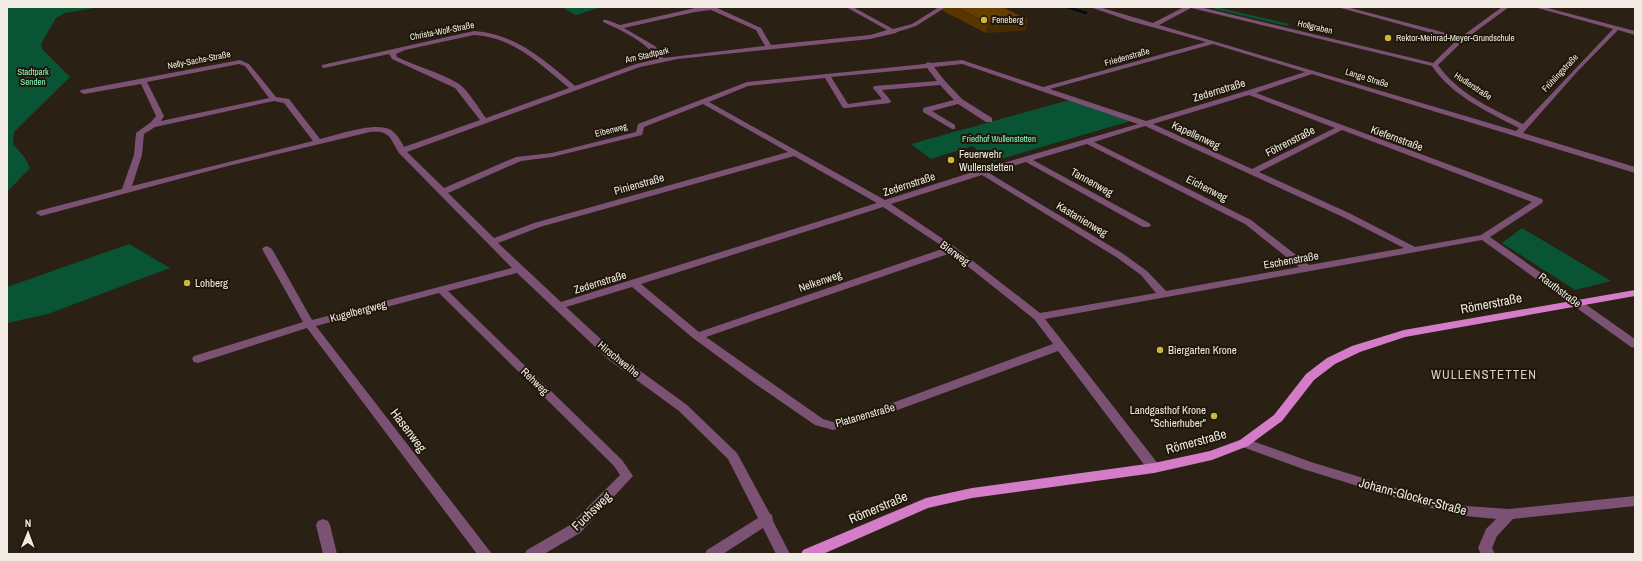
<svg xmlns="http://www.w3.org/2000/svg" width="1642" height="561" viewBox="0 0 1642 561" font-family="'Archivo Narrow',sans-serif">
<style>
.green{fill:#095435}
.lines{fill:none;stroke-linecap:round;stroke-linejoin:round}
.stream{stroke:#000b1b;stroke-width:2.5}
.minor{fill:#7b5174;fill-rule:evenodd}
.major{fill:#d47cc7;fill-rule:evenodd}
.wall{fill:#573600}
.shaded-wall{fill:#472c00}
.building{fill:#653f00;stroke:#472c00}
.poi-dot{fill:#cbb939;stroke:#20170b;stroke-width:1.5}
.labels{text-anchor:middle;stroke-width:4;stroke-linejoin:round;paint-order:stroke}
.far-poi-label{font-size:9px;fill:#f1ebe3;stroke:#20170b;text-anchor:start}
.far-street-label{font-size:9px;fill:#f1ebe3;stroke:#20170b}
.far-park-label{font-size:9px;fill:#85fabd;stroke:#20170b}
.street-label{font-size:11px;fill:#f1ebe3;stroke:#20170b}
.poi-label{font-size:11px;fill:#f1ebe3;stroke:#20170b;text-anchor:start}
.near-street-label{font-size:13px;fill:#f1ebe3;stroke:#20170b}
.quarter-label{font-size:13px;letter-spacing:1px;fill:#dccfbf;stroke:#20170b}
</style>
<rect width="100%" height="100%" fill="#2a2014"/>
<!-- green -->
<path class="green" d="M7 7H100L65 13 56 18 41 44 42 49 70 77 14 132 13 144 25 158 30 168 7 192Z
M561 7H602L576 15Z
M1216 7 1289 24 1287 26 1214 9Z
M1073 99 1134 120 994 161 972 146 931 159 911 144Z
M1522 228 1611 281 1575 290 1502 243Z
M129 244 170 268 48 314 7 323V287Z"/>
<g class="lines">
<!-- stream -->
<path class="stream" d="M1067 7 1086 13"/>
<!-- minor -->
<path class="minor" d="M715 7 761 28 771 45 870 35 887 30 846 7H853L893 29 912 24 939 7H946L916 26 897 32 896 33 870 39 678 59 640 67 407 152 444 188 516 157 552 153 636 132 638 124 747 82 925 64 928 62 931 63 962 60 1043 87 1206 42 1130 21 1090 7H1099L1153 23 1184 7H1200L1433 63 1457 40 1337 7H1347L1461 37 1502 7H1509L1464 40 1438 65C1458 94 1493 109 1523 124L1613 29 1534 7H1544L1635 31V35L1618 30 1577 72 1523 133 1635 167V173L1312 74 1256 93 1542 199 1543 201 1542 203 1490 237 1635 339V348L1631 347 1482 240 1045 319 1159 465 1160 468 1159 471 1154 473 1149 471 1058 351 892 412 833 430 815 425 754 383 693 338 632 287 566 307 617 354 687 405 737 453 770 514 772 515 773 521 790 554H776L763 528 723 554H705L707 550 758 518 728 459 679 411 609 360 517 273 448 291 622 460 633 476 580 533 544 554H525L527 550 570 525 620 475 614 466 439 293 316 326 492 554H477L307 328 198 363 194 362 192 359 194 356 303 322 262 249 264 247 267 246 272 249 312 320 512 268 399 153C390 138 390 130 370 132L224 167 41 216 36 213 38 211 122 189 134 155 136 133 151 122 156 116 141 84 84 94 80 92 81 90 240 60 249 64 276 97 289 99 320 139C338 135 375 121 391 130 397 134 401 141 404 147L480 120 455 88 392 59 389 54 324 68 322 67V65L474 31C516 34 544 60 575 86L636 64 657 59C647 42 621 30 603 22V20H607L620 25 695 8ZM1191 8 1432 66C1452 96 1488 112 1519 128L1516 131 1159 25ZM711 10 756 30 765 46 663 58 655 46 624 28 695 12ZM474 35C513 37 540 64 569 88L486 118C479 109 468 90 459 84 440 72 417 67 397 57L396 54 405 50ZM1213 44 1305 72 1246 91 1146 121 1050 89ZM239 64 245 66 269 98 161 121 164 116 147 82ZM962 64 1138 124 979 170 885 200 709 102 748 86 825 78 843 108H846L890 103 891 101 882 90 940 85 954 100 923 108V112L952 129H955V125L932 111 958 104 986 122H992V118L962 99 945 81 934 67ZM927 68 937 81 874 86 873 88 882 99 848 104 831 77ZM1249 95 1335 128 1252 169 1153 124ZM274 101 284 103 313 141 132 186 142 155 144 134 155 127ZM703 104 788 152 534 223 494 238 448 193 521 161 552 157 642 135 644 127ZM1145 126 1343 217 1404 248 1309 265 1251 220 1094 142ZM1342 130 1532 202 1481 235 1415 247 1349 213 1259 172ZM1087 144 1245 224 1299 267 1166 291 1147 271 1122 253 989 173 1026 162 1143 227H1149L1151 225 1149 223 1033 160ZM794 156 877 203 561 302 498 243 540 227ZM982 175 1116 257 1141 275 1156 293 1040 313 955 247 891 204ZM883 207 945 248 699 332 641 284ZM951 253 1034 319 1053 344 884 406 833 422 823 419 706 337Z
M1244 438 1311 462 1422 496 1466 506 1509 509 1635 496V506L1513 519 1497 536 1492 548 1495 554H1481L1478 548 1486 529 1496 519 1466 516 1422 506 1303 469 1240 446 1238 443 1240 440Z
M323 519 328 521 330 525 337 554H323L316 525 318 521Z"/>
<!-- major -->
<path class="major" d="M1635 290V296L1405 337 1360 352 1335 364 1314 380 1282 421 1248 446 1212 460 1154 473 972 498 928 508 823 554H801L803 550 926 498 972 488 1154 463 1210 451 1240 440 1274 415 1306 374 1327 358 1352 346 1404 330Z"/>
</g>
<!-- wall -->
<path class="wall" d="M943 7H1002L1027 19 1026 30 986 33 943 11Z"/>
<!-- shaded-wall -->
<path class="shaded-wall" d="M1027 19 1026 30 986 33 987 23Z"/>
<!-- building -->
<path class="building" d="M956 7H1002L1027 19 987 23Z"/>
<!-- markers -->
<g class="poi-dot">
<circle cx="984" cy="20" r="4"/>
<circle cx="1388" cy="38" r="4"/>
<circle cx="951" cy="160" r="4"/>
<circle cx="187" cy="283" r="4"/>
<circle cx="1160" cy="350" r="4"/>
<circle cx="1214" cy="416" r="4"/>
</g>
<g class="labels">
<!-- far-poi labels -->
<g class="far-poi-label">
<text x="992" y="23">Feneberg</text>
<text x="1396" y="41">Rektor-Meinrad-Meyer-Grundschule</text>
</g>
<!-- far-street labels -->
<g class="far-street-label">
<text transform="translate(1315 27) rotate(13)" y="3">Hollgraben</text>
<text transform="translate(442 31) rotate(-11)" y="3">Christa-Wolf-Straße</text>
<text transform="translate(647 55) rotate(-13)" y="3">Am Stadtpark</text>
<text transform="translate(1127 57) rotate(-16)" y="3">Friedenstraße</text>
<text transform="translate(199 60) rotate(-11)" y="3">Nelly-Sachs-Straße</text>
<text transform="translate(1560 73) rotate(-47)" y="3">Frühlingstraße</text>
<text transform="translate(1367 78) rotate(17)" y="3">Lange Straße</text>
<text transform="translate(1473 86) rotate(33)" y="3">Hudlerstraße</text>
<text transform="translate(611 130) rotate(-14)" y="3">Eibenweg</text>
</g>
<!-- far-park labels -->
<g class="far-park-label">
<text x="33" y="75">Stadtpark<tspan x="33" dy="10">Senden</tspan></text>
<text x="999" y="142">Friedhof Wullenstetten</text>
</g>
<!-- street labels -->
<g class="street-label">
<text transform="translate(1219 90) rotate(-17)" y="4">Zedernstraße</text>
<text transform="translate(1196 135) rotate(25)" y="4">Kapellenweg</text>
<text transform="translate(1397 138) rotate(20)" y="4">Kiefernstraße</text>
<text transform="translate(1290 141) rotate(-27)" y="4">Föhrenstraße</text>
<text transform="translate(1092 182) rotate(29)" y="4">Tannenweg</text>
<text transform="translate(639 184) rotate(-16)" y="4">Pinienstraße</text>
<text transform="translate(909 184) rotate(-18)" y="4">Zedernstraße</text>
<text transform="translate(1207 188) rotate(27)" y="4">Eichenweg</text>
<text transform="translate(1082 219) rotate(31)" y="4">Kastanienweg</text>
<text transform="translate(955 253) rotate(36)" y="4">Bierweg</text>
<text transform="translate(1291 260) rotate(-10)" y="4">Eschenstraße</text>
<text transform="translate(820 281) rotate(-19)" y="4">Nelkenweg</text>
<text transform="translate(600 282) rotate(-17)" y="4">Zedernstraße</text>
<text transform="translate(1560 290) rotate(37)" y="4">Rauthstraße</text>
<text transform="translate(358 311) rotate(-15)" y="4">Kugelbergweg</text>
<text transform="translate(619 359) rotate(39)" y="4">Hirschweihe</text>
<text transform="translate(535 381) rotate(44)" y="4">Rehweg</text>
<text transform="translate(865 415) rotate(-16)" y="4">Platanenstraße</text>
</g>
<!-- poi labels -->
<g class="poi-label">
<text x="959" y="158">Feuerwehr<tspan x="959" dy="13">Wullenstetten</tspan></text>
<text x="195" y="287">Lohberg</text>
<text x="1168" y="354">Biergarten Krone</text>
<text x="1206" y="414" text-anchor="end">Landgasthof Krone<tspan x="1206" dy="13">"Schierhuber"</tspan></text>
</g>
<!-- near-street labels -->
<g class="near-street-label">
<text transform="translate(1491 303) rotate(-11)" y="5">Römerstraße</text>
<text transform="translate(409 430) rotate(53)" y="5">Hasenweg</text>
<text transform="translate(1196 441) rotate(-15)" y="5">Römerstraße</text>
<text transform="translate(1413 496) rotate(15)" y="5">Johann-Glocker-Straße</text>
<text transform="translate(878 507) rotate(-23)" y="5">Römerstraße</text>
<text transform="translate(591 511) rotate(-44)" y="5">Fuchsweg</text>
</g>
<!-- quarter labels -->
<g class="quarter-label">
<text x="1484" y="379">WULLENSTETTEN</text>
</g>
</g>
<!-- border -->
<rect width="1642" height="561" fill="none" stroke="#f1ebe3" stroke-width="16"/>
<!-- north arrow -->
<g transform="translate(28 533) rotate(1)" stroke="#20170b" stroke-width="3" paint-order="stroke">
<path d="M0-3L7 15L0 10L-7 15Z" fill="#f1ebe3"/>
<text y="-6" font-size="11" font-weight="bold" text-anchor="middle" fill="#f1ebe3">N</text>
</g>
</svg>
